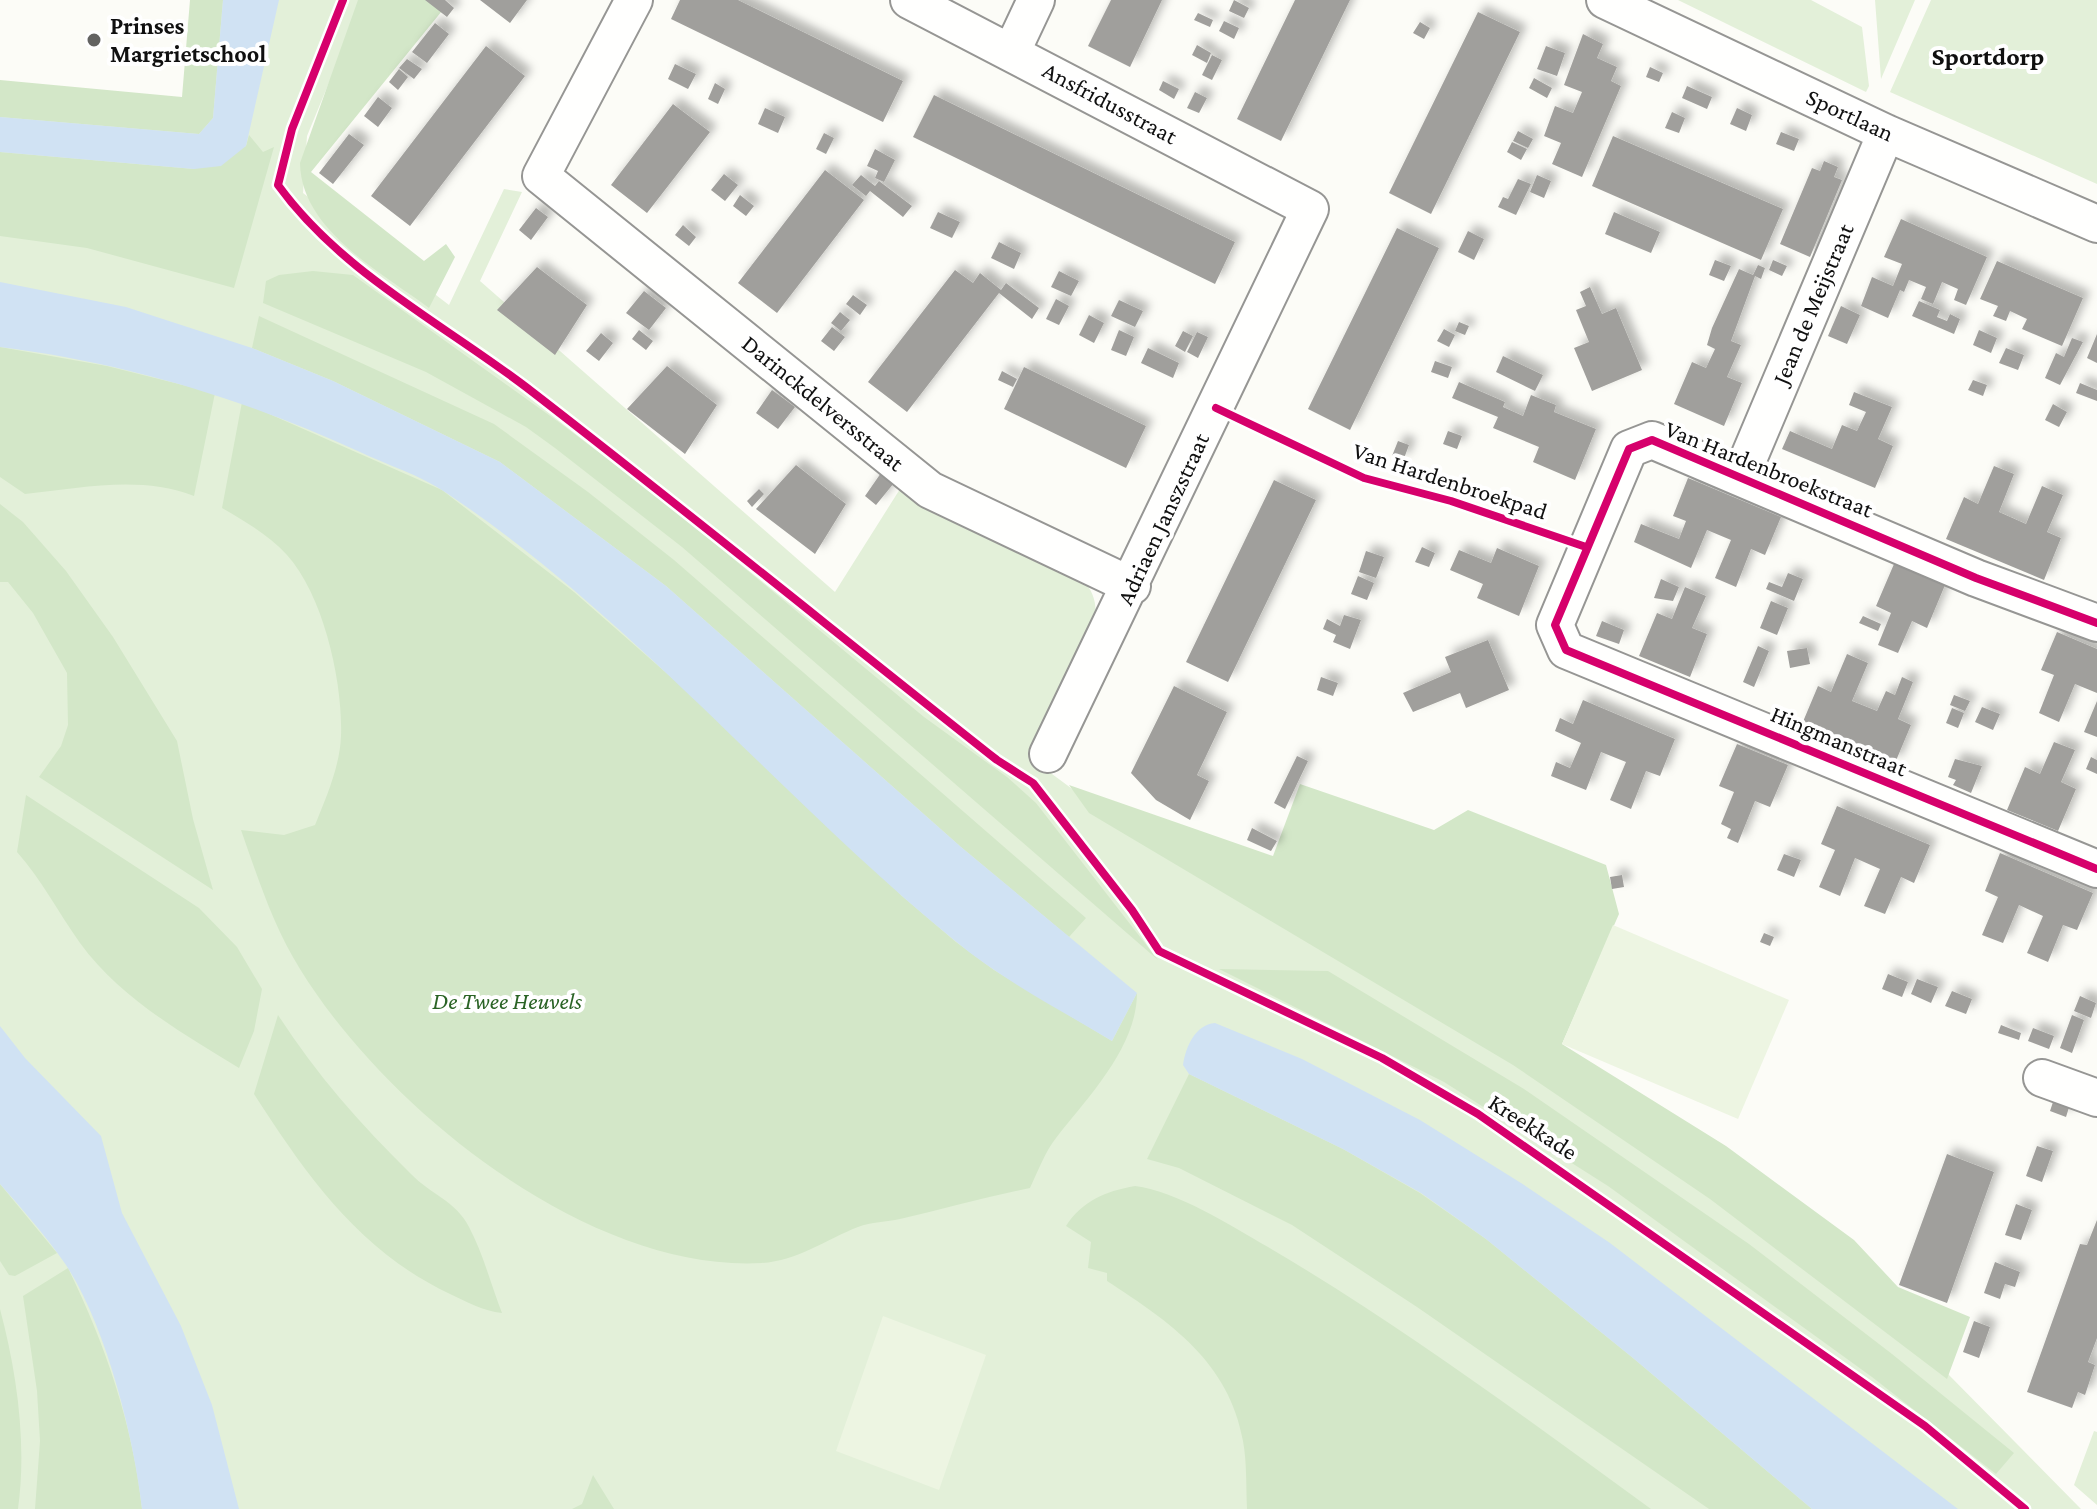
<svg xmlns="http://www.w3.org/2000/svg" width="2097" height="1509" viewBox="0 0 2097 1509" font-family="'Crimson Pro',serif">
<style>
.green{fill:#e3f0d9}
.forest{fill:#d3e7c8}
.pitch{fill:#edf5e2}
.water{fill:#d0e2f3}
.building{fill:#a09f9c;filter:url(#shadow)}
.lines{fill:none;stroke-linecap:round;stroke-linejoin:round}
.minor-casing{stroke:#969694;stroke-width:40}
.minor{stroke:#fffffe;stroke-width:36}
.cycleway-casing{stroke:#fff;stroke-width:13}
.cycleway{stroke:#d6006c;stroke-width:8}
.poi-dot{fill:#636361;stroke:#fff;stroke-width:3}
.labels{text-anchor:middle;stroke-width:8;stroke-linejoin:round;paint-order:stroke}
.poi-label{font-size:24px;font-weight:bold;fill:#101010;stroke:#fff;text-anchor:start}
.street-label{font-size:24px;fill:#101010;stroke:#fff}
.park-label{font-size:24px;font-style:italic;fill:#2a6325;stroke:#fff}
.neighbourhood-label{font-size:26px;font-weight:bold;fill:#101010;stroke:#fff}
</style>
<defs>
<filter id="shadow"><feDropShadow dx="7" dy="-7" stdDeviation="4" flood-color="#0004"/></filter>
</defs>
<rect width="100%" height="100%" fill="#fcfcf7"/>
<!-- green -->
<path class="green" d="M208 0H363L307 136 303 193 449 305 504 189 522 192 480 281 835 592 900 489 1082 579C1094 592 1097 603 1095 621L1029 757 1098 808 1507 1028 1945 1371 2081 1509H0V99L196 116Z
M1678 0H1811L1862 27 1869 86 1866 92Z
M1875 0H1915L1881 79Z
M1931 0H2097V184L1890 92Z
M2094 1431 2097 1432V1505L2074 1485Z"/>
<!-- forest -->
<path class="forest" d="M190 0H223L213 118 199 134 0 117V80L182 97Z
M358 0H439L446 6 311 172 424 261 446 244 455 257 429 308C381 272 301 230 300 163Z
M249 135 263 152 274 147 234 288 87 248 0 236V152L194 169 246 146Z
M313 271 353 275 560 423 671 507 924 717 1007 777 1036 803 1158 960 682 547 555 448 526 427 426 372 263 303 266 281 279 275Z
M259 316 494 424 588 492 674 560 1086 918 1069 937 961 847 666 586 500 462 333 381 252 348Z
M0 347 107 366 215 393 194 496C140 475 82 488 25 494L0 477Z
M242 402 442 490 574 592 704 706 902 896 956 942 994 970 1112 1041 1137 993C1137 1047 1088 1097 1056 1138 1045 1152 1038 1171 1030 1188 986 1197 943 1209 900 1219 887 1222 871 1222 858 1227 827 1239 797 1261 762 1263 589 1273 386 1109 300 969 273 926 258 878 241 830L284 835 315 825C326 798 340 766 341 736 343 683 324 596 287 555 269 535 246 522 222 508Z
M0 504 23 522 66 571 113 637 177 741 193 819 213 890 39 777 61 746 68 725 67 673 33 613 8 582H0Z
M1300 784 1434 830 1468 810 1606 865 1619 914 1562 1044 1726 1146 1854 1240 1898 1287 1970 1317 1947 1379 1710 1199 1513 1065 1089 813 1069 785 1273 856Z
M26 795 199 908 237 947 262 989 254 1031 239 1068C182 1033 120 998 80 943 58 912 42 880 17 852Z
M1219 969 1328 971 1524 1089 1749 1244 1892 1354 2014 1453 1996 1474 1872 1377 1608 1186 1444 1082Z
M278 1015C316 1074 361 1125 411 1174 430 1194 456 1201 469 1227 483 1253 491 1285 502 1313 483 1311 467 1302 450 1294 359 1251 307 1176 254 1094Z
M1189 1074 1343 1149 1420 1193 1486 1239 1633 1358 1812 1509H1709L1417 1307 1292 1225 1179 1168 1147 1159Z
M0 1184 57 1253 15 1276 9 1275 0 1261Z
M1135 1186C1177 1191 1231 1226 1268 1247 1402 1326 1526 1418 1651 1509H1247C1246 1487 1247 1463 1243 1441 1229 1362 1170 1322 1107 1281V1273L1088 1268 1091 1242 1066 1226C1082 1201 1106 1191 1135 1186Z
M68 1268C105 1344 133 1424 142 1509H35L40 1441 37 1391 23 1296Z
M0 1309C17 1373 27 1444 18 1509H0Z
M593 1475 614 1509H572L582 1504Z"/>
<!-- pitch -->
<path class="pitch" d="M1613 925 1789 1000 1738 1119 1562 1044Z
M883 1316 986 1355 939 1490 836 1451Z"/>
<!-- water -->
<path class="water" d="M223 0H279L246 146 221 166 194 169 0 152V117L199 134 213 118Z
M0 282 126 307 252 348 333 381 500 462 666 586 961 847 1137 993 1112 1041C1059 1009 1002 980 954 940 779 797 634 618 445 492 420 475 387 465 360 452 244 399 127 363 0 347Z
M1215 1023 1302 1059 1420 1120 1521 1183 1610 1243 1958 1509H1812L1633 1358 1486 1239 1421 1193 1343 1149 1189 1074 1183 1065C1186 1046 1195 1025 1215 1023Z
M0 1026 25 1058 101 1136 122 1213 181 1326 212 1405 239 1509H142C134 1437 106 1326 66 1265 46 1236 23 1210 0 1184Z"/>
<!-- building -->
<path class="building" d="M425 0H445L454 8 447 17Z
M480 0H527L510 23Z
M680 0H738L903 81 883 122 671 19Z
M1111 0H1162L1130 67 1088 46Z
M1234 0 1249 8 1244 18 1229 11Z
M1295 0H1350L1281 141 1237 119Z
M1478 12 1520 32 1431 214 1389 193Z
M1198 13 1213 20 1210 27 1194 20Z
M1224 21 1239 28 1234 39 1219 31Z
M1420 22 1430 28 1424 39 1413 33Z
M435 23 449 34 427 63 412 52Z
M1583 34 1603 44 1597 58 1617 67 1611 81 1621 86 1582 177 1552 164 1561 143 1544 136 1555 106 1573 113 1582 92 1564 85Z
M1197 45 1211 53 1207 63 1192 55Z
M486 46 525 76 410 226 371 196Z
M1546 46 1565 53 1557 76 1537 69Z
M1212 55 1222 60 1212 80 1202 75Z
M407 59 422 69 414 79 399 68Z
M675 64 696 74 688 89 668 79Z
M1650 67 1663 73 1659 82 1646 77Z
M399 69 408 77 398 90 389 82Z
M1534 78 1552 88 1547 98 1529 88Z
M1163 81 1179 89 1174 99 1159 90Z
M715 83 725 89 718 104 708 99Z
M1687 86 1712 97 1707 109 1682 98Z
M1195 92 1207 98 1199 113 1187 108Z
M934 95 1235 242 1215 284 913 137Z
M378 97 392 108 378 127 364 116Z
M673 104 710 132 647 213 611 185Z
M765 108 785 117 778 133 758 124Z
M1737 108 1752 115 1746 131 1730 124Z
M1672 112 1685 118 1679 133 1665 128Z
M1518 131 1533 139 1528 148 1513 141Z
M1781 132 1799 139 1794 151 1776 144Z
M824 133 834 138 826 154 816 149Z
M349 134 364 145 333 184 319 173Z
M1613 136 1783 209 1761 260 1592 186Z
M1512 142 1527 149 1521 160 1507 152Z
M875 149 895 160 884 182 875 178 878 171 867 166Z
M1824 161 1838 167 1834 177 1842 180 1810 257 1780 244 1812 168 1820 171Z
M825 170 864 200 777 313 738 283Z
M724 174 738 185 725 201 711 190Z
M861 175 875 186 879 181 912 206 903 217 870 191 866 196 852 185Z
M1537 175 1551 181 1544 198 1530 192Z
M1518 179 1531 184 1516 215 1498 207 1503 197 1508 199Z
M740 195 754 206 746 216 733 206Z
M536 208 548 217 531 240 519 230Z
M938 212 960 222 952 238 930 228Z
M1614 212 1660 232 1651 253 1605 234Z
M1901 219 1987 257 1966 305 1954 300 1958 289 1942 282 1933 304 1921 299 1926 287 1909 280 1904 292 1900 290 1888 318 1861 306 1872 277 1893 286 1902 264 1884 257Z
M683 225 696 237 689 246 675 235Z
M1397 228 1439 248 1350 430 1308 409Z
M1468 231 1484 239 1474 260 1458 252Z
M999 242 1021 253 1014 269 991 258Z
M1715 260 1731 266 1724 281 1709 275Z
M1773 260 1787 266 1782 276 1769 270Z
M1997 261 2083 298 2062 346 2022 329 2027 319 2010 311 2006 321 1993 316 1998 306 1980 299Z
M1758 265 1765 268 1761 279 1755 276 1731 341 1741 345 1727 377 1742 383 1724 426 1674 404 1692 362 1706 368 1715 349 1707 345 1712 328 1739 269 1753 275Z
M537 267 587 305 555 355 497 310Z
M955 270 973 283 980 273 1001 290 1006 283 1039 308 1032 319 999 293 907 412 868 382Z
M1059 271 1079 281 1071 296 1051 287Z
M1590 287 1602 314 1616 308 1642 370 1592 391 1574 348 1589 342 1576 310 1586 306 1580 292Z
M644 291 666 308 649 330 626 313Z
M853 295 867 305 860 315 846 304Z
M1056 299 1069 306 1059 325 1046 319Z
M1119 300 1143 311 1135 327 1111 316Z
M1919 301 1940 310 1937 317 1947 321 1950 314 1960 319 1954 334 1912 316Z
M1841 306 1860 315 1847 344 1828 336Z
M840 312 850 320 841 331 831 323Z
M1089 315 1104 323 1094 343 1079 335Z
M1459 322 1469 326 1465 335 1455 331Z
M832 327 845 337 834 351 821 341Z
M1444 329 1455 335 1449 347 1437 341Z
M639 330 653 341 646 350 632 339Z
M1119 330 1134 337 1126 356 1111 350Z
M1979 330 1997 338 1991 353 1973 345Z
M1183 331 1193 336 1185 352 1175 346Z
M1197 332 1208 337 1198 358 1187 352Z
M601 333 613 343 599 361 586 351Z
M2097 334V363L2087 358Z
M2072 338 2083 342 2060 385 2045 378 2056 353 2064 357Z
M1148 348 1179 363 1173 378 1141 363Z
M2006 348 2024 355 2018 370 1999 363Z
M1503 356 1543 375 1535 391 1496 372Z
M1435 361 1452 367 1448 378 1431 372Z
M667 366 717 405 685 454 627 409Z
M1024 367 1146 426 1126 468 1004 409Z
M1002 371 1017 379 1013 387 998 380Z
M1973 380 1987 385 1983 396 1968 390Z
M1459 382 1505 402 1503 407 1523 416 1531 395 1556 405 1554 412 1596 429 1575 480 1533 462 1539 447 1493 428 1498 417 1452 398Z
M2080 383 2097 390V401L2076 393Z
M772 390 795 407 778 429 756 413Z
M1854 392 1892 407 1878 439 1893 446 1875 488 1782 449 1790 431 1832 449 1842 425 1857 431 1866 412 1849 405Z
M2053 404 2067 412 2059 427 2045 420Z
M1448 431 1462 436 1457 449 1443 444Z
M1398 441 1409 445 1403 461 1392 456Z
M796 465 846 504 815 554 756 509Z
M1994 466 2014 474 1999 512 2026 524 2042 486 2063 495 2047 532 2061 538 2044 580 1946 539 1964 497 1978 504Z
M881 473 894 483 876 505 865 496Z
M1688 478 1781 517 1765 555 1751 549 1736 587 1715 578 1731 540 1707 530 1691 568 1634 542 1641 524 1679 539 1686 521 1673 516Z
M1274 480 1316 500 1228 682 1186 662Z
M759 489 764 494 752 507 747 501Z
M1422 547 1435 553 1429 567 1415 562Z
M1497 548 1539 566 1519 616 1477 598 1483 584 1450 570 1459 550 1491 563Z
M1366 551 1384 557 1376 578 1359 572Z
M1894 564 1945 585 1927 628 1912 621 1898 653 1878 645 1891 613 1876 606Z
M1788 573 1803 579 1794 601 1766 589 1769 582 1782 587Z
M1358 576 1374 583 1367 600 1351 594Z
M1661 579 1679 587 1673 601 1654 598Z
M1685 587 1706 596 1692 628 1707 634 1690 677 1639 656 1657 613 1672 619Z
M1771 601 1788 608 1777 635 1760 628Z
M1344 615 1361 620 1350 649 1333 642 1336 635 1323 629 1327 619 1340 626Z
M1863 616 1881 624 1878 631 1859 623Z
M1602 621 1624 630 1619 644 1596 636Z
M2057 632 2097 649V693L2075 684 2059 722 2039 713 2054 675 2041 670Z
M1488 640 1509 690 1466 708 1460 693 1413 712 1403 693 1451 672 1445 657Z
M1758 646 1769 651 1754 687 1743 682Z
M1807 648 1810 664 1790 668 1787 651Z
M1847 654 1868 663 1852 701 1877 711 1886 691 1895 695 1902 677 1913 682 1898 719 1911 725 1895 763 1802 724 1818 686 1831 692Z
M1321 677 1338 683 1333 696 1317 690Z
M1174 686 1227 712 1197 775 1209 781 1190 820 1156 800 1131 773Z
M1954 695 1970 701 1965 711 1950 705Z
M1583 700 1675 739 1660 776 1646 771 1631 809 1610 800 1626 762 1601 752 1586 790 1551 776 1556 762 1570 768 1581 743 1555 731 1560 718 1573 724Z
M2097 701V737L2084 732Z
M1982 707 2000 714 1993 730 1975 722Z
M1952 708 1964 713 1958 728 1946 723Z
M2054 742 2075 750 2061 782 2076 789 2058 831 2007 810 2025 767 2040 774Z
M1737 744 1788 765 1770 807 1755 801 1738 843 1727 838 1731 829 1721 824 1734 792 1719 786Z
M1297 756 1308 761 1285 809 1274 803Z
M2091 757 2097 760V774L2086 769Z
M1955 759 1982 766 1971 793 1953 785 1956 780 1948 777Z
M1837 806 1930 845 1914 883 1901 877 1885 914 1864 906 1880 869 1855 858 1840 896 1819 887 1835 850 1821 844Z
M1252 828 1277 841 1271 851 1247 840Z
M2000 853 2093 893 2077 930 2063 925 2048 962 2027 953 2043 916 2019 905 2003 943 1982 935 1998 897 1985 891Z
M1784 854 1801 860 1794 877 1777 870Z
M1622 875 1624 887 1612 889 1610 877Z
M1764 933 1774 937 1770 946 1760 942Z
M1888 974 1908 982 1902 997 1882 989Z
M1917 979 1938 987 1931 1003 1911 994Z
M1952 991 1972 999 1966 1014 1945 1006Z
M2080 996 2096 1003 2091 1018 2074 1011Z
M2072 1015 2084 1020 2072 1053 2060 1048Z
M2001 1025 2021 1033 2019 1040 1998 1033Z
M2033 1028 2054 1036 2049 1049 2028 1041Z
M2055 1096 2071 1101 2066 1117 2050 1111Z
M2037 1146 2053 1151 2042 1182 2026 1176Z
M1947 1154 1994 1172 1947 1303 1899 1285Z
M2016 1204 2032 1210 2021 1240 2005 1235Z
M2097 1220V1338L2088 1362 2095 1365 2085 1395 2078 1392 2072 1408 2027 1392 2080 1244 2087 1245Z
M1995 1262 2020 1272 2015 1287 2005 1284 2000 1299 1984 1293Z
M1974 1321 1990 1327 1979 1358 1963 1352Z"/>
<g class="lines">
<!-- minor casing -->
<g class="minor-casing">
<path id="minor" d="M634 0 541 176 930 490 1132 586
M909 0 1310 209 1048 754
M1605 0 1886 133 2097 224
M1012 51 1036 0
M1741 476 1886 133
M2097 623 1976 578 1652 440 1629 449 1555 625 1566 650 2097 869
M2042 1078 2097 1098"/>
</g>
<!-- minor -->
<use href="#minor" class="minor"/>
<!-- cycleway casing -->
<g class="cycleway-casing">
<path id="cycleway" d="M343 0 292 129 278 185C341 272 442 323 526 387 684 509 840 636 997 760L1033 783 1132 910 1159 951 1382 1058 1478 1114 1925 1426 2025 1509
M1216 408 1364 478 1451 501 1586 547
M2097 623 1976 578 1652 440 1629 449 1555 625 1566 650 2097 869"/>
</g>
<!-- cycleway -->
<use href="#cycleway" class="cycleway"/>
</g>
<!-- markers -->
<circle class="poi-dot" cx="94" cy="40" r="8"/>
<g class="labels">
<!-- poi labels -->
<g class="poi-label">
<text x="110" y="34">Prinses<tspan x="110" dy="28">Margrietschool</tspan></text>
</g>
<!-- street labels -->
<g class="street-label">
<text transform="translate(1110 103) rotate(28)" y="8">Ansfridusstraat</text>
<text transform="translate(1850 115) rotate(25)" y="8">Sportlaan</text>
<text transform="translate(1813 304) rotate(-67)" y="8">Jean de Meijstraat</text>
<text transform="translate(823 403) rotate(39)" y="8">Darinckdelversstraat</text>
<text transform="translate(1769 469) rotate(22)" y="8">Van Hardenbroekstraat</text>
<text transform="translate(1450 481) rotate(18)" y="8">Van Hardenbroekpad</text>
<text transform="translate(1163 519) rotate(-65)" y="8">Adriaen Janszstraat</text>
<text transform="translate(1839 741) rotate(23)" y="8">Hingmanstraat</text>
<text transform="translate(1533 1127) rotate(33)" y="8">Kreekkade</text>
</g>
<!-- park labels -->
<g class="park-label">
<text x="507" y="1009">De Twee Heuvels</text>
</g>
<!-- neighbourhood labels -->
<g class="neighbourhood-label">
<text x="1988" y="65">Sportdorp</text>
</g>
</g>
</svg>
